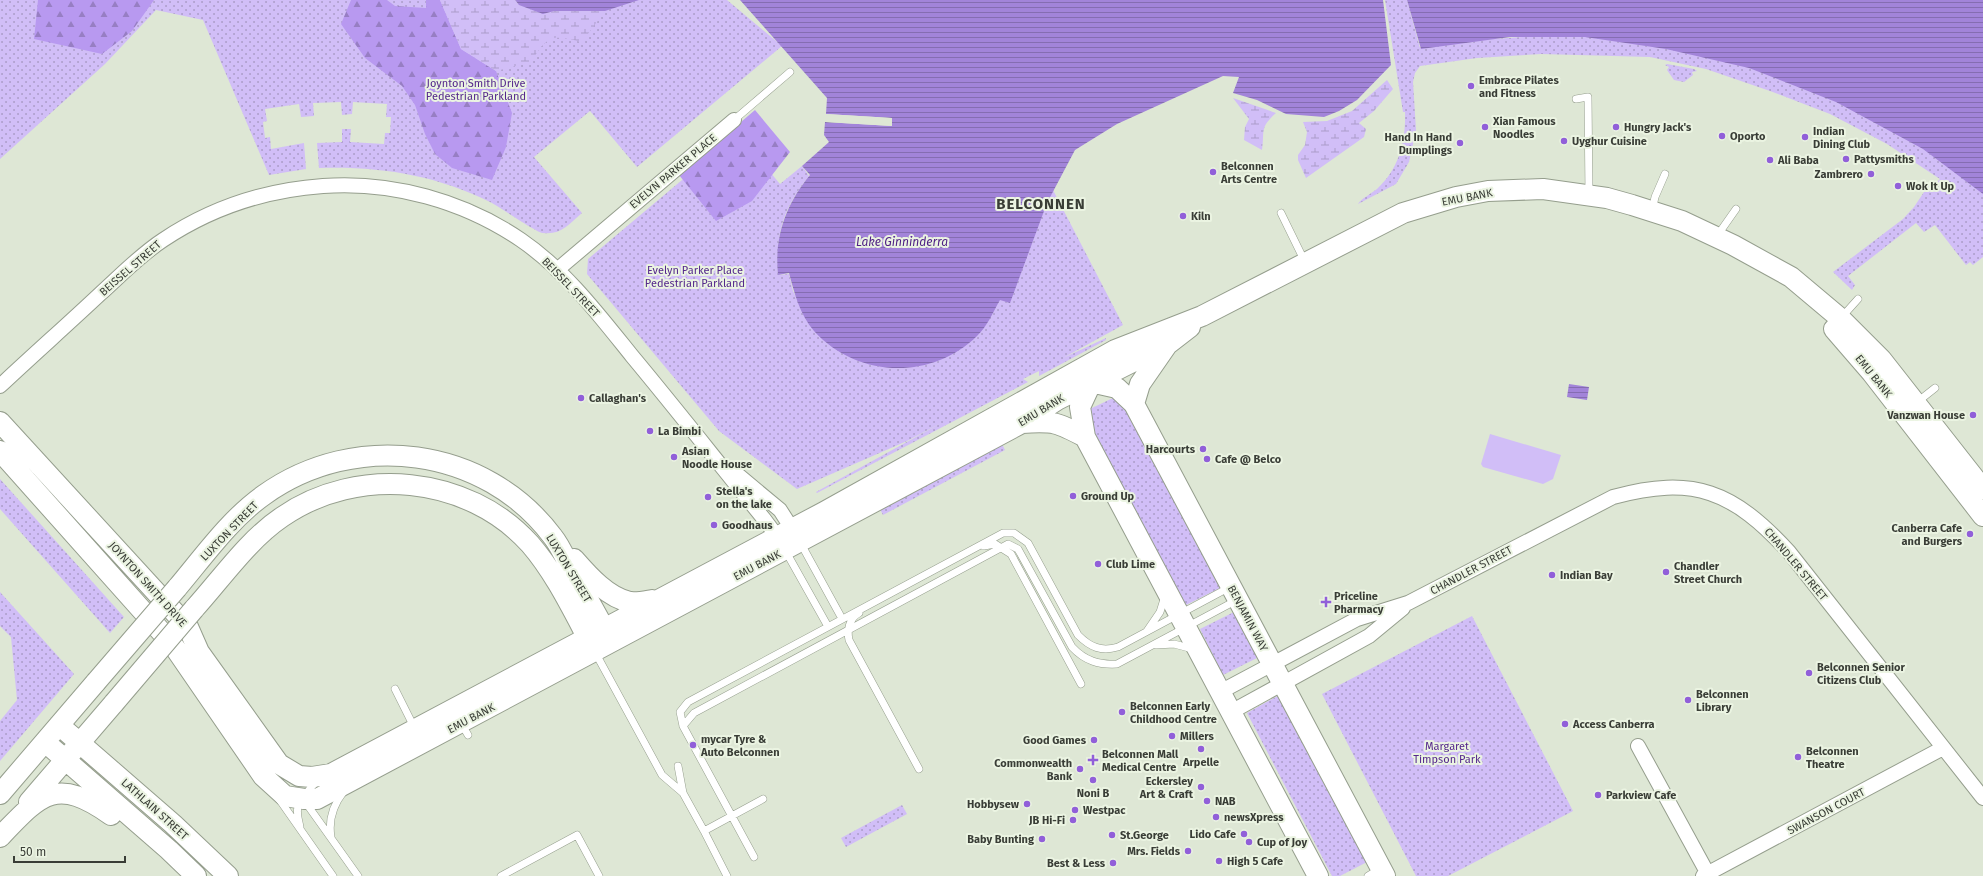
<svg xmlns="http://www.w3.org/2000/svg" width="1983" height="876" viewBox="0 0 1983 876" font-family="'Fira Sans',sans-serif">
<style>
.green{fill:url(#green-dots)}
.forest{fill:url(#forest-firs)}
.wetland{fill:url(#wetland-marsh)}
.pitch{fill:#d1bef7}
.water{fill:url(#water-rules)}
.pier{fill:#dee7d5}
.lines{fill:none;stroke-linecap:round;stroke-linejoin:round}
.lane-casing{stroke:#959e8d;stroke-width:8}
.street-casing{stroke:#959e8d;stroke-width:16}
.secondary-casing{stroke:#959e8d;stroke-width:22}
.lane{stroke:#fff;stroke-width:7}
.street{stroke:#fff;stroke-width:14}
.secondary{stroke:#fff;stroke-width:20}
.secondary-bridge-casing{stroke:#959e8d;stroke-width:22;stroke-linecap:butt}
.secondary-bridge{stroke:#fff;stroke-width:20}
.poi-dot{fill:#915fd9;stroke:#ebf4e2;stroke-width:1.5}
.labels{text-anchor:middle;stroke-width:4;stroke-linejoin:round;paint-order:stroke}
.poi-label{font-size:11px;font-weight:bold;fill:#393d36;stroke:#ebf4e2;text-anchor:start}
.park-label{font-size:11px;fill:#54278b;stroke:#ebf4e2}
.street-label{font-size:11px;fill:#393d36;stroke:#ebf4e2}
.water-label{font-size:12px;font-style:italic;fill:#4f2185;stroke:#ebf4e2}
.district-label{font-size:15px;font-weight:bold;letter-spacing:1px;fill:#393d36;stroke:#ebf4e2}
</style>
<defs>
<pattern id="green-dots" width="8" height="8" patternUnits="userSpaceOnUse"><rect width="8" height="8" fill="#d1bef7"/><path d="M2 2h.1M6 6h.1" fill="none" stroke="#ab9cc9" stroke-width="1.8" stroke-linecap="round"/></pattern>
<pattern id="forest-firs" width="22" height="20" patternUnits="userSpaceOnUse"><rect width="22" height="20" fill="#b899f0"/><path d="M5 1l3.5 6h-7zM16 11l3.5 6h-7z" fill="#977ec3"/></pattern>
<pattern id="wetland-marsh" width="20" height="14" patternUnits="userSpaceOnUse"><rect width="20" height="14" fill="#d1bef7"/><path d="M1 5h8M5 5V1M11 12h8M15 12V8" fill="none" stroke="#ab9cc9"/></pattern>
<pattern id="water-rules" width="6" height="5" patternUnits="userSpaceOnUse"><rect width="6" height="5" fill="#a284d9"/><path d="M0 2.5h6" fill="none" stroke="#856db1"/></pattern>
</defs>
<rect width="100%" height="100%" fill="#dee7d5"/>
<!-- green -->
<path class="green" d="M0 0H510L516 4 600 0H727L782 46 637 167 590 111 534 157 582 213C568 225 561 235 543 233 537 233 500 207 490 202 436 175 379 166 319 168L317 143 342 142V129H351L350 142 384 144 385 133H390L391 117H386L387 104 353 102 352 114 342 115 341 102 313 103 314 116 301 117 299 104 265 109 267 121 263 122 265 138 270 137 271 149 304 143 306 169 269 175 203 20 156 10 105 64 0 159Z
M1385 0H1407L1420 48 1478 40 1535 36 1594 37 1708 54 1819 90 1921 144 1983 189V257L1973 265 1970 262 1966 265 1935 225 1924 232 1916 223 1848 276 1855 285 1852 290 1833 272 1903 219 1914 207 1932 180 1936 183 1940 179 1887 144 1830 114 1770 91 1706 69 1650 57 1541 54 1477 58 1420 66 1415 73 1413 82 1416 130 1409 162 1396 184 1358 204C1361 199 1372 193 1377 189 1399 169 1406 141 1405 112H1403Z
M1667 64 1694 69 1697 71 1692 72 1693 75 1684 82 1674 80 1667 70 1669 67 1665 65Z
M738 133 780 184 802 166 809 176C783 209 776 232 778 275L789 274 793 291 810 324 1038 219 1053 190 1123 325 1063 358 1106 338V340L1039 376V371L1023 379 1028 382 817 493 816 492 943 422 907 441 797 489 719 431 587 274 588 259Z
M1115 397 1132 417 1222 587 1184 606 1094 434 1090 409Z
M1002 444 1005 450 883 515 880 509Z
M0 479 124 617 110 633 0 509Z
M0 592 74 674 0 761V721L17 700 11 637 0 626Z
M1236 611 1259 657 1223 675 1200 629Z
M1472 616 1573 811 1448 876H1416L1322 694Z
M1281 694 1369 861 1340 876H1332L1247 713Z
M902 805 907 814 846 847 841 838Z"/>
<!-- forest -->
<path class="forest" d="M38 0H154L132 31 102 54 34 39Z
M351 0H387L395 6 426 8V0H440L461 49 496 71 512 113 506 147 492 180 452 168 435 154 425 134 415 105 402 86 365 58 341 24Z
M755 110 790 152 752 201 716 221 679 175Z"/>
<!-- wetland -->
<path class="wetland" d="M440 0H515L519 5 543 14 554 11H605L582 42C551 34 548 35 531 62L496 71 461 49Z
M1387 80 1393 89 1374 111 1359 123 1366 129 1364 137 1306 178 1298 160V155L1305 145 1307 132 1303 122 1327 121 1352 111Z
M1233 98 1276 113C1259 128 1265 131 1262 150L1244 140 1245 127 1249 119Z"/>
<!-- pitch -->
<path class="pitch" d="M1490 434 1561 455 1553 479 1543 484 1483 467 1481 464Z"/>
<!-- water -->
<path class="water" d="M515 0H639L605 11H554L543 14 519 5Z
M740 0H1383L1391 65 1357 100 1339 111 1324 117 1286 114 1257 100 1233 93 1239 77 1223 76 1117 124 1075 150 1047 203 1010 303 1000 300C993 312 987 327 977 336 931 381 857 378 814 331 800 315 794 292 789 273L778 275C774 237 786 204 810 175L802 166 829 142 824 135 825 122 892 126V118L826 114 827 98Z
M1407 0H1983V194L1923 149 1836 102 1749 68 1666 49 1585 37H1510L1421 49Z
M1569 384 1589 387 1587 400 1567 397Z"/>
<!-- pier -->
<path class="pier" d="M826 114 892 118V126L825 122V120L890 124V120L826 116Z"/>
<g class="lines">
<!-- lane casing -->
<g class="lane-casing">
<path id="lane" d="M1576 99 1588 97 1589 195
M734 120 790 72
M1652 211 1655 197 1665 174
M1281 213 1305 262
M1717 236 1736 209
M1841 318 1858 299
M1916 403 1935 388
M800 542 840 615
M984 546 995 544 1011 554 1081 684
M785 550 826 623
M859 613C849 618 847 631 849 640L919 769
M1147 631 1160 612 1165 596
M1156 645 1174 644 1193 649
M595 652 662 775 683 793
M395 689 415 729
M461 723 468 735
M683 726 694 713 1008 544 1018 549 1072 647C1085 661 1099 665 1117 664L1237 600
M678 766 683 793 704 831 763 799
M279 799 333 876
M306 803 358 876
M300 827C299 821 296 814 298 807 301 801 312 784 318 781
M704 831 727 876
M331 837C328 819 333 805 344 791
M754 857 683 726 680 712 688 702 1003 533H1014L1028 543 1078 635C1090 647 1101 652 1118 647L1230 587
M501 876 577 835 599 876
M1368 876 1373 873 1381 874"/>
</g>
<!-- street casing -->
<g class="street-casing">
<path id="street" d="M557 270 734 120
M0 386C33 355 67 325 100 294 121 275 140 255 163 240 211 208 266 190 323 186 392 181 464 201 521 240 565 270 599 315 632 356 677 410 720 465 764 519L782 543
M732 470 780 510 796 535
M1220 692 1357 619 1408 603 1613 497C1694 475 1733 491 1789 552L1983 798
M1231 712 1369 636 1403 608
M1638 746 1708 874
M1703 876 1943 748"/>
</g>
<!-- secondary casing -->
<g class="secondary-casing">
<path id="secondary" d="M1834 329 1872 373 1983 516
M1093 379 1080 407 1085 437 1318 876
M1086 381 1117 388 1134 404 1385 876
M1134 404 1140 384 1167 345
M0 422 188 627 199 652 279 764 299 776 312 777 331 774 824 512 1115 350 1202 316 1403 213 1456 197 1488 191 1543 189 1607 198 1632 205 1682 221 1733 245 1791 277 1841 319 1881 359 1983 489
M1022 423C1054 421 1057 422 1085 437
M0 451 173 645 263 776 285 796 304 799H317L1020 424 1057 400 1168 344 1190 327
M574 559C588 575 608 598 630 602 637 603 646 601 652 600
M177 588C204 556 230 519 264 495 355 430 485 446 553 537 561 547 566 560 572 571 585 594 598 616 610 640
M194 609C222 578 248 540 282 517 357 465 468 475 530 544 556 574 574 613 593 648
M59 725 173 824 228 876
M45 742 169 850 196 876
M0 794 96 682
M29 802 114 703
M0 837C41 794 56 776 111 815"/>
</g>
<!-- lane -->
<use href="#lane" class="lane"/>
<!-- street -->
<use href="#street" class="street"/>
<!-- secondary -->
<use href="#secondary" class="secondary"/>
<!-- secondary-bridge casing -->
<g class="secondary-bridge-casing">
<path id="secondary-bridge" d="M96 682 177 588
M114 703 194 609"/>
</g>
<!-- secondary-bridge -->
<use href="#secondary-bridge" class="secondary-bridge"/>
</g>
<!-- markers -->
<g class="poi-dot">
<circle cx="1471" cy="86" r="4"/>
<circle cx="1485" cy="127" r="4"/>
<circle cx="1616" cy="127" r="4"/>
<circle cx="1722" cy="136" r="4"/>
<circle cx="1805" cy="137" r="4"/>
<circle cx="1564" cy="141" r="4"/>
<circle cx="1460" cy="143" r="4"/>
<circle cx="1846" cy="159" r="4"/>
<circle cx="1770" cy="160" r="4"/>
<circle cx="1213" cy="172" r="4"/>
<circle cx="1871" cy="174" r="4"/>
<circle cx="1898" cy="186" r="4"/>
<circle cx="1183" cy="216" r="4"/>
<circle cx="581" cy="398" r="4"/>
<circle cx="1973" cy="415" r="4"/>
<circle cx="650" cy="431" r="4"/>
<circle cx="1203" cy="449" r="4"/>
<circle cx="674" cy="457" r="4"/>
<circle cx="1207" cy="459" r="4"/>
<circle cx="1073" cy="496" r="4"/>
<circle cx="708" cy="497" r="4"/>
<circle cx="714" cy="525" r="4"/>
<circle cx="1970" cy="534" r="4"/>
<circle cx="1098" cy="564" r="4"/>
<circle cx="1666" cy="572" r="4"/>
<circle cx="1552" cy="575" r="4"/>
<path d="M1324 596h4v4h4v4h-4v4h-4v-4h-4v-4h4z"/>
<circle cx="1809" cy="673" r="4"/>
<circle cx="1688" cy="700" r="4"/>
<circle cx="1122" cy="712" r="4"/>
<circle cx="1565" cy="724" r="4"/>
<circle cx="1172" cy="736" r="4"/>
<circle cx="1094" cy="740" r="4"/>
<circle cx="693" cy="745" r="4"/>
<circle cx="1201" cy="749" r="4"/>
<circle cx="1798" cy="757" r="4"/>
<path d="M1091 754h4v4h4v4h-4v4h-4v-4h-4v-4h4z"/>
<circle cx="1080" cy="769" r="4"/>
<circle cx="1093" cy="780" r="4"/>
<circle cx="1201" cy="787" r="4"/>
<circle cx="1598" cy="795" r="4"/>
<circle cx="1207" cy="801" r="4"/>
<circle cx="1027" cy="804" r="4"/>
<circle cx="1075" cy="810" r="4"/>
<circle cx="1216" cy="817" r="4"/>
<circle cx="1073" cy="820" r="4"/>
<circle cx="1244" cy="834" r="4"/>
<circle cx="1112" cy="835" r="4"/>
<circle cx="1042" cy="839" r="4"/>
<circle cx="1249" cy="842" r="4"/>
<circle cx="1188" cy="851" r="4"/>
<circle cx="1219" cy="861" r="4"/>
<circle cx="1113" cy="863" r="4"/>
</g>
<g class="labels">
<!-- poi labels -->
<g class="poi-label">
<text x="1479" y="84">Embrace Pilates<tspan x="1479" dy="13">and Fitness</tspan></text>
<text x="1493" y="125">Xian Famous<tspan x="1493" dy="13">Noodles</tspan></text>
<text x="1624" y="131">Hungry Jack's</text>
<text x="1813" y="135">Indian<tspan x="1813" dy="13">Dining Club</tspan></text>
<text x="1730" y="140">Oporto</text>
<text x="1452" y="141" text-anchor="end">Hand In Hand<tspan x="1452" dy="13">Dumplings</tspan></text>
<text x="1572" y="145">Uyghur Cuisine</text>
<text x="1854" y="163">Pattysmiths</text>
<text x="1778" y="164">Ali Baba</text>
<text x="1221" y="170">Belconnen<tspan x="1221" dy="13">Arts Centre</tspan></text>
<text x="1863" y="178" text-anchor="end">Zambrero</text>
<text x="1906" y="190">Wok It Up</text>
<text x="1191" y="220">Kiln</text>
<text x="589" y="402">Callaghan's</text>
<text x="1965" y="419" text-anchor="end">Vanzwan House</text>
<text x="658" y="435">La Bimbi</text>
<text x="1195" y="453" text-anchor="end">Harcourts</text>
<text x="682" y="455">Asian<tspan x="682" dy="13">Noodle House</tspan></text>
<text x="1215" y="463">Cafe @ Belco</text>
<text x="716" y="495">Stella's<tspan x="716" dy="13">on the lake</tspan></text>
<text x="1081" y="500">Ground Up</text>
<text x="722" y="529">Goodhaus</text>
<text x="1962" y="532" text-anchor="end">Canberra Cafe<tspan x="1962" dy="13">and Burgers</tspan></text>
<text x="1106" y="568">Club Lime</text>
<text x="1674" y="570">Chandler<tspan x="1674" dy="13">Street Church</tspan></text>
<text x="1560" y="579">Indian Bay</text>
<text x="1334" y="600">Priceline<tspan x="1334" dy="13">Pharmacy</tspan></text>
<text x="1817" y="671">Belconnen Senior<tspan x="1817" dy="13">Citizens Club</tspan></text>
<text x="1696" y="698">Belconnen<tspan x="1696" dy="13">Library</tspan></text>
<text x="1130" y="710">Belconnen Early<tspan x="1130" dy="13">Childhood Centre</tspan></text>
<text x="1573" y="728">Access Canberra</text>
<text x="1180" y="740">Millers</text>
<text x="701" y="743">mycar Tyre &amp;<tspan x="701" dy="13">Auto Belconnen</tspan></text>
<text x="1086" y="744" text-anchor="end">Good Games</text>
<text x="1806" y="755">Belconnen<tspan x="1806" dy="13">Theatre</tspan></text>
<text x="1102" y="758">Belconnen Mall<tspan x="1102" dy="13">Medical Centre</tspan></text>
<text x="1201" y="766" text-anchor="middle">Arpelle</text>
<text x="1072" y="767" text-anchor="end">Commonwealth<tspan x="1072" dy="13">Bank</tspan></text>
<text x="1193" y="785" text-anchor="end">Eckersley<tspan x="1193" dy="13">Art &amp; Craft</tspan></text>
<text x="1093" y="797" text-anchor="middle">Noni B</text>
<text x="1606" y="799">Parkview Cafe</text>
<text x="1215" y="805">NAB</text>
<text x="1019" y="808" text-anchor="end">Hobbysew</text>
<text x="1083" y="814">Westpac</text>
<text x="1224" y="821">newsXpress</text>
<text x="1065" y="824" text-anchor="end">JB Hi-Fi</text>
<text x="1236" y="838" text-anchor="end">Lido Cafe</text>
<text x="1120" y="839">St.George</text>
<text x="1034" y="843" text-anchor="end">Baby Bunting</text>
<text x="1257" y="846">Cup of Joy</text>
<text x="1180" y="855" text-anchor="end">Mrs. Fields</text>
<text x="1227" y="865">High 5 Cafe</text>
<text x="1105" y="867" text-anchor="end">Best &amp; Less</text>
</g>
<!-- park labels -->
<g class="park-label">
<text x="476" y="87">Joynton Smith Drive<tspan x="476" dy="13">Pedestrian Parkland</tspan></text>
<text x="695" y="274">Evelyn Parker Place<tspan x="695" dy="13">Pedestrian Parkland</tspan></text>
<text x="1447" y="750">Margaret<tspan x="1447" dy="13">Timpson Park</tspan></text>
</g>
<!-- street labels -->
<g class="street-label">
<text transform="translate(673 171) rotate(-40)" y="4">EVELYN PARKER PLACE</text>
<text transform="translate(1467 197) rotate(-11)" y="4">EMU BANK</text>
<text transform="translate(130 268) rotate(-41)" y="4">BEISSEL STREET</text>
<text transform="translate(571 287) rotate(46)" y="4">BEISSEL STREET</text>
<text transform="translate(1874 376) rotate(51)" y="4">EMU BANK</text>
<text transform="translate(1041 410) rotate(-31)" y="4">EMU BANK</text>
<text transform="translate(229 531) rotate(-46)" y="4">LUXTON STREET</text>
<text transform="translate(1796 564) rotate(50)" y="4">CHANDLER STREET</text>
<text transform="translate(757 565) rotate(-28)" y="4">EMU BANK</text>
<text transform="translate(569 568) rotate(59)" y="4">LUXTON STREET</text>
<text transform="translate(1471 570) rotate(-28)" y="4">CHANDLER STREET</text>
<text transform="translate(148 584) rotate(48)" y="4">JOYNTON SMITH DRIVE</text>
<text transform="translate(1248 618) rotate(62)" y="4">BENJAMIN WAY</text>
<text transform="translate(471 718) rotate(-28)" y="4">EMU BANK</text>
<text transform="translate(155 809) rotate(42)" y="4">LATHLAIN STREET</text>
<text transform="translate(1826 811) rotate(-28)" y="4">SWANSON COURT</text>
</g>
<!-- water labels -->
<g class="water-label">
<text x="902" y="246">Lake Ginninderra</text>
</g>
<!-- district labels -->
<g class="district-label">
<text x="1041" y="209">BELCONNEN</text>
</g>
</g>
<!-- scale -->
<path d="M14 856v6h111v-6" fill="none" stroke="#393d36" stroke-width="2"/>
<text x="20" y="856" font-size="12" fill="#393d36" stroke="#ebf4e2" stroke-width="3" paint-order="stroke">50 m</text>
</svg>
